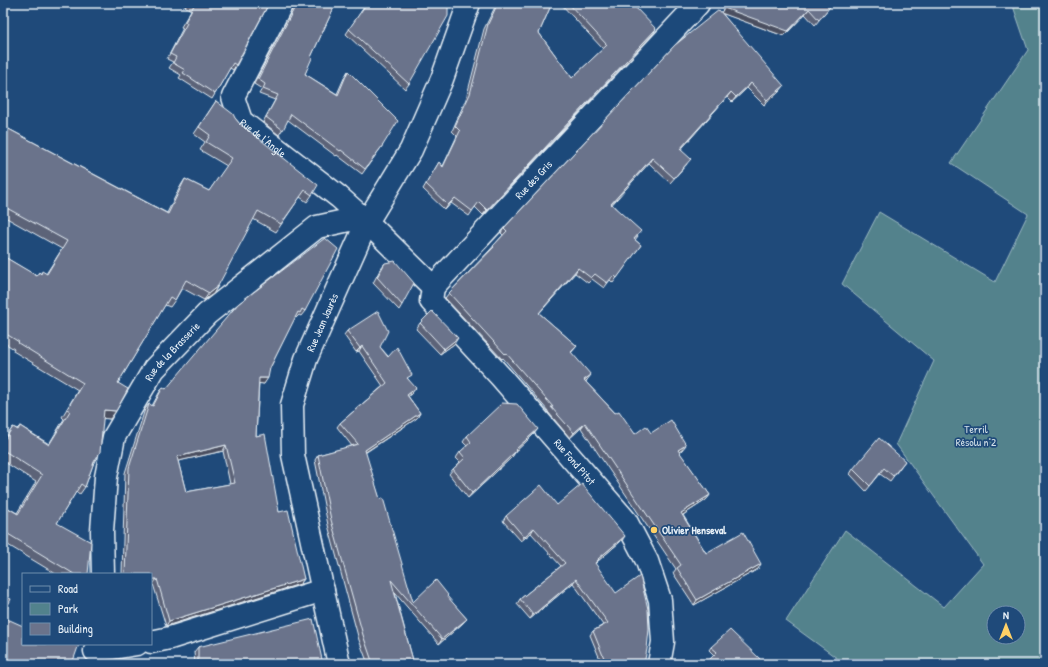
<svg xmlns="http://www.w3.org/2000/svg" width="1048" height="667" viewBox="0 0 1048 667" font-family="'Patrick Hand',sans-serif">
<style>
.green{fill:#52828c;stroke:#9dbac2;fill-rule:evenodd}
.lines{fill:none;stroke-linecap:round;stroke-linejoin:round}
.minor-casing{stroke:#e8f1f8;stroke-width:25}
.minor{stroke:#1f4a7a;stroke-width:22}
.wall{fill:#5c6378;stroke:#e8f1f8;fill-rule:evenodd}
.shaded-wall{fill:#4b5061;stroke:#e8f1f8}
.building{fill:#6b738b;stroke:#e8f1f8;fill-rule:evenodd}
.poi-dot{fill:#ffd166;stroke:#1f4a7a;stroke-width:1.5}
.labels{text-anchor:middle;stroke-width:3.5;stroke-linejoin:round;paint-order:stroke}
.street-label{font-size:11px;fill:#e8f1f8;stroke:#1f4a7a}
.park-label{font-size:11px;fill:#d2e0e8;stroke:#1f4a7a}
.poi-label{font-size:11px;font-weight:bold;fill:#e8f1f8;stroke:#1f4a7a;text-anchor:start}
</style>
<rect width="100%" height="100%" fill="#1f4a7a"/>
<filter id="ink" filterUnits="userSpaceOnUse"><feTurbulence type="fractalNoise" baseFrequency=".025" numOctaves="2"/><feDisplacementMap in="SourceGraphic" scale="8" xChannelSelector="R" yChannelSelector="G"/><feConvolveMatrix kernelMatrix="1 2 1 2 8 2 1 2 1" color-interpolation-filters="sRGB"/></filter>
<g filter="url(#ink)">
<!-- green -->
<path class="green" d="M1012 3H1045V664H845L786 621 845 530 944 607 983 564 896 444 934 361 842 284 879 212 995 282 1028 214 951 163 1028 50ZM994 613H1018V637H994Z"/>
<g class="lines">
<!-- minor casing -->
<g class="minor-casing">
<g id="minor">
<path id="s1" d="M282 3 233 97 241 121 339 197 367 222 433 287"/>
<path id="s2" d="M433 287 431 301 501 377 626 521 647 561 660 600 663 642 659 664"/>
<path id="s3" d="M433 287 698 4"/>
<path id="s4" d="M103 574 102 531 106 477 114 437 154 369 207 314 317 227 349 220 367 222"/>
<path d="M151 642 170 638 323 590"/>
<path d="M95 651 137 644"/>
<path id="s5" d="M339 664 293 455 292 405 306 359 367 222 411 150 442 79 469 3"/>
</g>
</g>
<!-- minor -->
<use href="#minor" class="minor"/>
</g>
<!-- wall -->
<path class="wall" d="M180 3H269L236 65 233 70 230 68 212 99 179 78 181 75 169 68 173 62 167 59 183 28 181 27 191 10Z
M294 3H336L311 57 305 74 337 94 345 76 348 71 383 145 362 174 337 155 336 156 288 120 279 135 263 122 275 100 259 94 262 89 254 84 293 8Z
M367 3 409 84 405 89 346 34Z
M497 3H552L539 33 572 78 603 49 560 3H620L618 8 653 34 483 215 475 207 469 216 451 203 445 210 423 189 439 162 443 166 457 136 452 131 466 99 484 29Z
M833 3 815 25 805 14 784 36 722 13 780 91 764 105 747 88 732 102 727 97 681 149 687 164 670 183 649 163 612 204 638 236 635 240 641 245 613 283 610 280 604 288 592 279 588 283 575 273 539 313 577 346 571 353 587 380 586 382 635 434 651 433 682 450 679 452 710 495 706 500 683 515 706 553 758 569 694 605 673 573 676 569 581 428 570 438 548 412V411L503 358 502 359 445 298 449 293 490 250 503 235 501 233 504 228 721 12Z
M216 101 235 118 239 123 312 195 307 202 300 197 276 232 253 219 213 294 204 300 182 288 175 300 170 307 165 305 118 383 110 419 103 418 94 462 85 487 80 494 76 492 57 523 88 574H56L3 542V505L17 513 36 482 3 461V441L13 427 17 429 20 426 49 444 64 419 62 417 78 390 13 351 14 349 3 342V256L36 276 39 272 40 273 46 274 62 249 3 216V126L167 213 180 187 185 179 209 191 227 166 200 150 205 142 194 134Z
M325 238 305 311 301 316 299 315 296 318 295 317 270 368 264 384 259 383 256 436 279 512 304 579 300 584 166 626 153 584 151 574H122L125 473 145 409 149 404 152 406 159 393 163 387 166 389ZM223 451 230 484 186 492 178 461Z
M385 263 402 305 399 310 373 283 381 268Z
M420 323 454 344 440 354 416 329Z
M347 331 380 347 409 380 412 393 408 396 420 413 417 418 365 453 413 602 447 597 467 619 463 623 439 644 395 593 414 664H368L359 640 328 525 315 460 318 455 352 446 337 427 340 423 383 386 359 351 356 352 344 335Z
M534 434 516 451 512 457 468 498 449 474 453 469 460 462 456 458 460 452 467 446 463 442 467 436Z
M905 461 890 481 880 474 866 491 850 474 853 469Z
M557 505 625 536 621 541 598 561 595 564 644 664H602L590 635 593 631 603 625 573 583 530 619 517 604 520 599 561 566 531 533 521 541 503 521 506 516Z
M198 647 323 664H195L194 652Z
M711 647 760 659 755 664H708L707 663 714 655 709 650Z"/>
<!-- shaded-wall -->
<path class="shaded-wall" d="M724 8 809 9 805 14 784 36 721 13Z
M656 29 653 34 483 215 487 210Z
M751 83 747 88 732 102 736 97Z
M784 86 780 91 764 105 767 100Z
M731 92 727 97 677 154 680 149Z
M652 158 649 163 608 209 611 204Z
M455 198 451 203 445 210 448 205Z
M578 268 575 273 535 318 539 313Z
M218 286 213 294 204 300 209 293Z
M458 338 454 344 440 354 444 349Z
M362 346 359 351 356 352Z
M591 375 587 380 581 385 584 380Z
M259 378H268L264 384 255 383Z
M416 388 412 393 404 400 407 395Z
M104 410 116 411 110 419 98 418Z
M420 413 417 418 361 455 365 450Z
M585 423 581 428 570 438 574 433Z
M538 429 534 434 511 456 515 450Z
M226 445 223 451 174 462 177 457Z
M686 445 682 450 674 455 678 450Z
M516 451 512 457 468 498 472 493Z
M710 495 706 500 678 518 681 513Z
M534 528 531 533 521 541 524 537Z
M625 536 621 541 598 561 592 567 598 559Z
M761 564 758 569 694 605 697 600Z
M151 579H157L153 584H151Z
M304 579 300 584 166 626 169 621Z
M576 579 573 583 530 619 533 615Z
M467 619 463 623 439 644 442 639Z"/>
<!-- building -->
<path class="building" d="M191 3H269L236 65 233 63 215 94 183 73 185 70 173 63 176 57 170 54 187 23 185 22 194 5Z
M297 3H336L311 57 312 58 305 74 338 95 348 71 398 121 383 145 365 169 341 150 340 151 291 114 283 130 266 117 278 95 263 89 265 84 258 79Z
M367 3H448V16L409 84 349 29Z
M498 3H552L539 33 572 78 607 45 568 3H620L618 8 635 7 656 29 487 210 479 202 472 211 455 198 448 205 426 184 439 162 443 167 460 131 455 126 470 94 488 24Z
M730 3H833L819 20 809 9 788 31 724 8Z
M719 10 784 86 767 100 751 83 736 97 731 92 680 149 691 159 674 178 652 158 611 204 641 231 634 239 641 245 617 278 614 275 607 283 595 274 591 278 578 268 539 313 577 346 571 352 591 375 584 380 615 413 619 411 635 434 646 426 651 433 671 420 686 445 678 450 710 495 681 513 706 553 743 532 761 564 697 600 677 568 681 565 585 423 574 433 551 407H553L506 353 505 354 449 293 494 247 493 246 507 231 504 228 675 45Z
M216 101 233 114 235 118 239 123 318 185 312 195 305 190 281 224 258 211 218 286 209 293 186 280 175 300 170 297 118 383 128 389 116 411 104 410 100 452 94 462 85 487 81 484 57 523 91 542 88 574H74L3 531V505L18 514 42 475 3 450V442L13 427 18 430 20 426 49 445 70 411 67 409 83 383 18 343 19 342 3 332V256L37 276 39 272 41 274 42 271 47 274 67 241 3 206V126L168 214 185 179 209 191 232 158 206 142 210 135 199 127Z
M325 238 338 249 305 311 302 309 300 313 298 312 270 368 268 378H259L256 436 265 434 279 512 288 510 304 579 169 621 157 579H151V574H125L129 468 149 404 153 406 163 387 166 389 238 304ZM226 445 235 483 186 492 177 457Z
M395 261 414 283 402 305 377 277 385 263Z
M378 311 388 331 380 347 388 357 397 347 412 375 407 378 416 388 407 395 420 413 365 450 380 499 383 498 413 602 436 580 448 595 447 596 467 619 442 639 391 580 414 664H373L363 635 331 520 318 455 358 444 340 423 387 383 362 346 360 348 347 331Z
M432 311 458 338 444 349 420 323Z
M502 403 517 404 538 429 515 450 516 451 472 493 453 469 465 458 460 452 471 442 467 436Z
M879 438 905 461 893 476 884 468 870 486 853 469Z
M582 484 625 536 598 559H599L595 563 616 593 640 576 648 609 649 629 647 649 644 664H604L606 663 593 631 608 623 576 579 533 615 520 599 565 563 534 528 524 537 506 516 541 485 557 505Z
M3 595 11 599 3 616Z
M3 617 23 626V644H79L72 664H3Z
M313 619 323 664H198V647Z
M730 630 760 659 754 664H714L709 660 717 652 711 647Z
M467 658 472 664H454Z"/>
</g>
<!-- markers -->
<circle class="poi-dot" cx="654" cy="530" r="4"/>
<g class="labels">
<!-- street labels -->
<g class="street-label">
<text dy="4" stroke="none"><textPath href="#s1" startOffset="159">Rue de l'Angle</textPath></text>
<text dy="4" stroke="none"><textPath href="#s3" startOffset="147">Rue des Gris</textPath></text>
<text dy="4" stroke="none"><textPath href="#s5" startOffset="352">Rue Jean Jaurès</textPath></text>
<text dy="4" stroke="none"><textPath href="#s4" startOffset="242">Rue de la Brasserie</textPath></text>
<text dy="4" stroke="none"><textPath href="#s2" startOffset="230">Rue Fond Pitot</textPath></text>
</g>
<!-- park labels -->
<g class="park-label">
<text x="976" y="433">Terril<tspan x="976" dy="13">Résolu n°2</tspan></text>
</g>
<!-- poi labels -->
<g class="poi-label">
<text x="662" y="534">Olivier Henseval</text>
</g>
</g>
<!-- margin -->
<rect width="1048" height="667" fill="none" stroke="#1f4a7a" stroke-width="16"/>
<rect x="8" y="8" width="1032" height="651" fill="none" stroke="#e8f1f8" stroke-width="1.5" filter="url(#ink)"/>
<!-- legend -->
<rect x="22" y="573" width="130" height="72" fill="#1f4a7a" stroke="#6f8dac"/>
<rect x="30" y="586" width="20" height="6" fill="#1f4a7a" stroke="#6f8dac"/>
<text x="58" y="593" font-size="12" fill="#e8f1f8">Road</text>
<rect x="30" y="603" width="20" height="12" fill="#52828c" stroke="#6f8dac"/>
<text x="58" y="613" font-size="12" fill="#e8f1f8">Park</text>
<rect x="30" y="623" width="20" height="12" fill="#6b738b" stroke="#6f8dac"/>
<text x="58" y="633" font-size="12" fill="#e8f1f8">Building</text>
<!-- north arrow -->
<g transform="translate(1006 625)"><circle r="19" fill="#1f4a7a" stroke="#6f8dac"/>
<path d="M0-3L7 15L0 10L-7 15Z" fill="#ffd166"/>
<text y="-6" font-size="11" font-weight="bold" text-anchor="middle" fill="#e8f1f8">N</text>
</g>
</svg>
